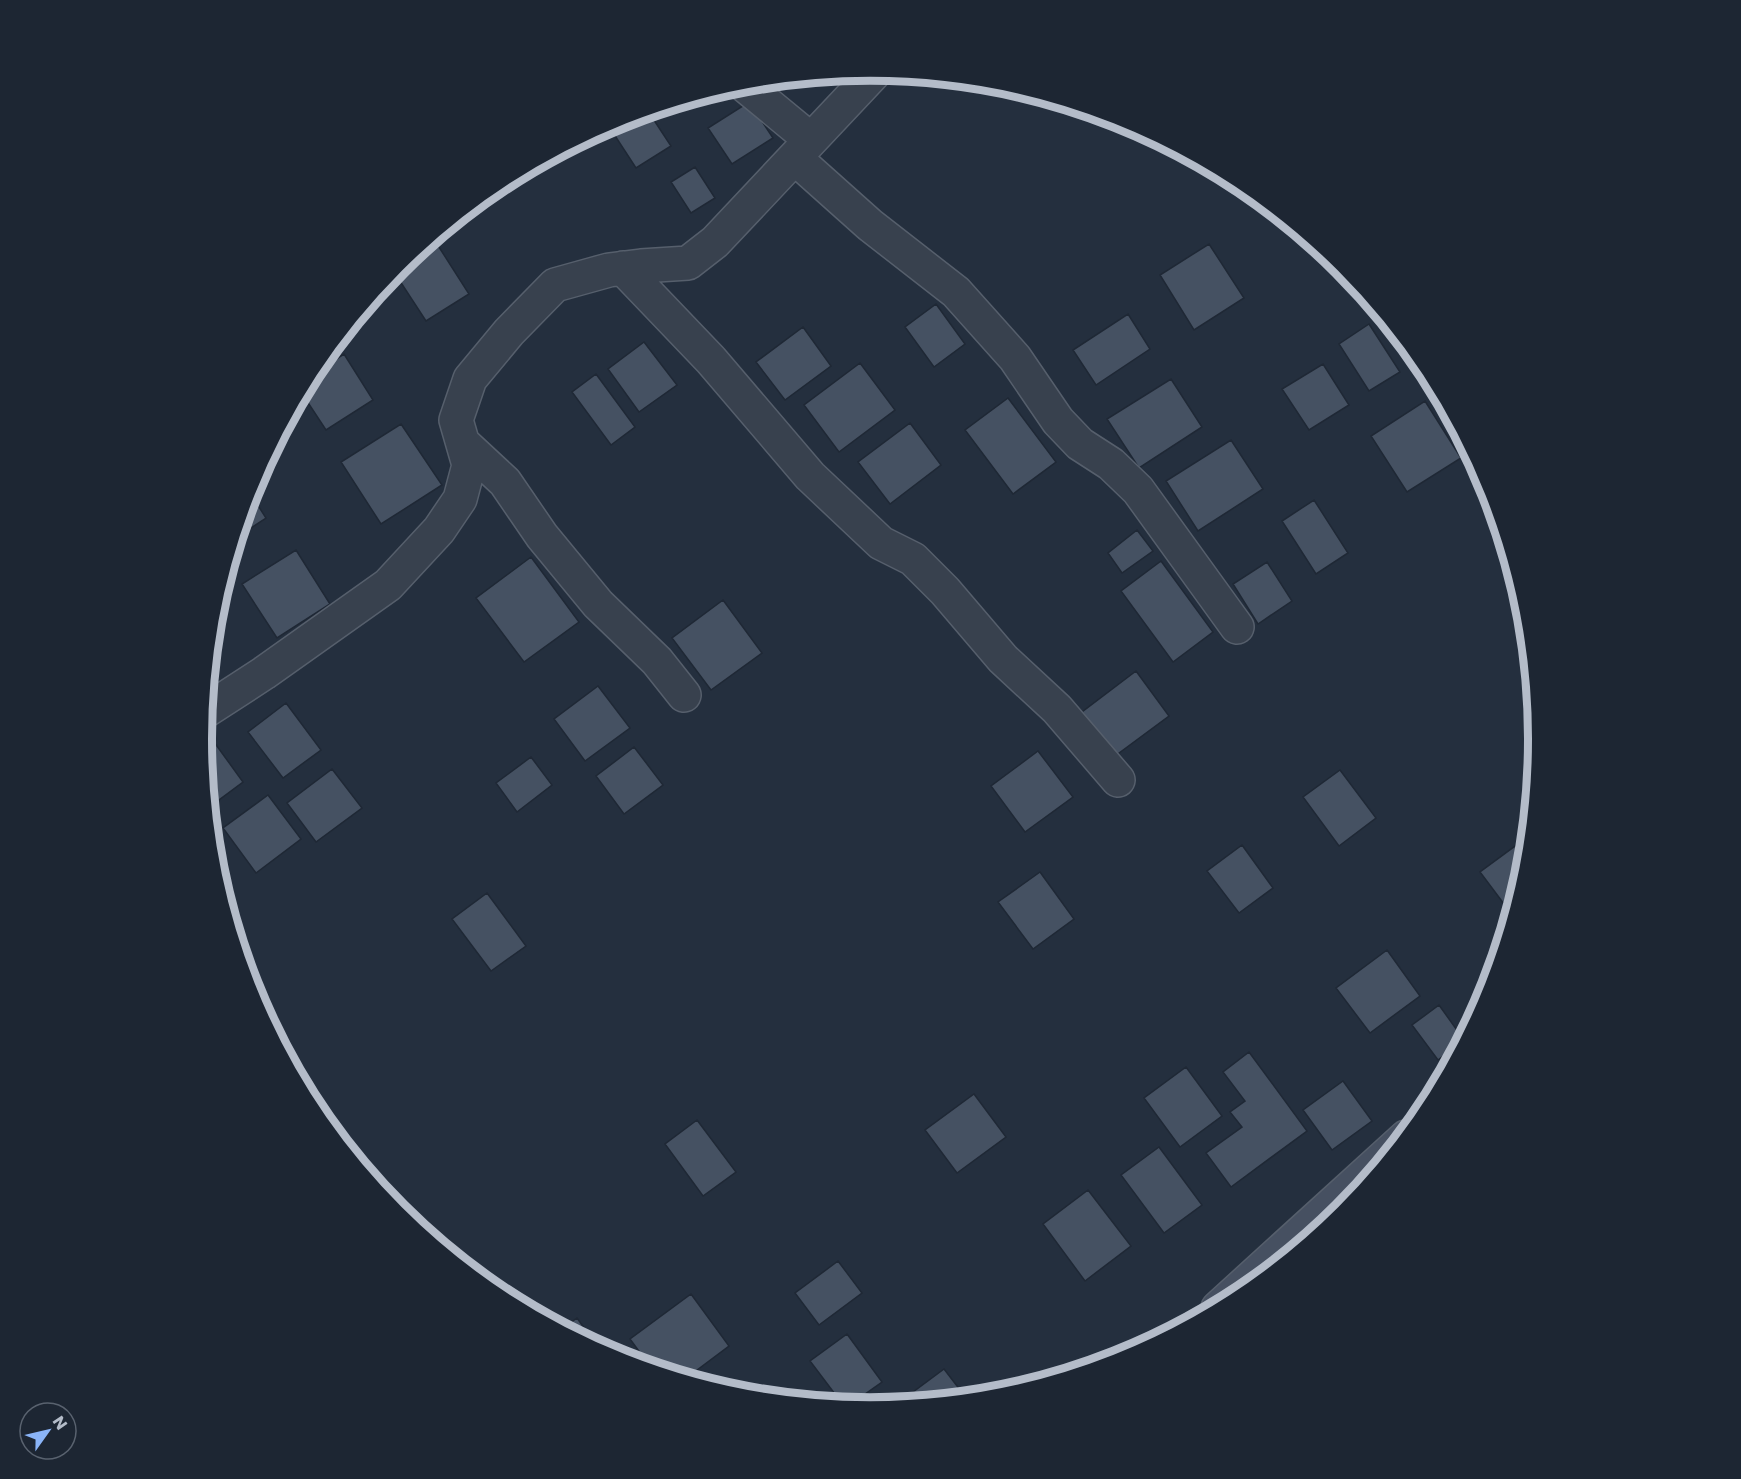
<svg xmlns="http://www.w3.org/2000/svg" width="1741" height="1479" viewBox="0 0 1741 1479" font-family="Poppins,sans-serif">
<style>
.building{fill:#455162;stroke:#1f2835;stroke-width:1.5}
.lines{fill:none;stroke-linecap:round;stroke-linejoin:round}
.street-casing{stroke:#565f6c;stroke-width:36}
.secondary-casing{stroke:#565f6c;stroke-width:36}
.street{stroke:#38414e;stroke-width:33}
.secondary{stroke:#465061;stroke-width:33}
.rim{fill:none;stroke:#b4bcc9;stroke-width:8}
</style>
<rect width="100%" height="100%" fill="#242f3e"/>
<!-- building -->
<path class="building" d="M749 102 773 138 732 164 708 128Z
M648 111 671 146 636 168 608 125 615 121Z
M695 167 715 198 691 213 671 182Z
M437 244 469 294 426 321 394 272Z
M1209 244 1244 298 1194 330 1160 275Z
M936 304 965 344 934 367 905 327Z
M1128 314 1150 349 1096 385 1073 350Z
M1369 324 1400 372 1369 391 1339 344Z
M803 327 831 366 785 400 756 362Z
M644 342 677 385 639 412 608 369Z
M344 354 373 400 326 430 301 392 310 376Z
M860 363 895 410 839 452 804 405Z
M1323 364 1349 405 1309 430 1282 389Z
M596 374 635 427 611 445 572 392Z
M1171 379 1202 427 1139 468 1107 419Z
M1008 398 1056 462 1013 494 965 430Z
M1425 401 1461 458 1407 492 1371 436Z
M910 423 941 465 890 504 858 462Z
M401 424 442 485 381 524 341 462Z
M1231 440 1263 489 1198 531 1166 481Z
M250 493 266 518 236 538Z
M1314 500 1348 553 1316 574 1282 521Z
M1137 530 1153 551 1122 573 1108 553Z
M296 550 330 604 277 638 242 584Z
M531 557 579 622 524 662 476 598Z
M1161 561 1213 632 1173 662 1121 591Z
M1267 562 1292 601 1258 624 1233 584Z
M723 600 762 653 711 690 672 638Z
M1136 671 1169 716 1115 756 1082 712Z
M598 686 630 728 585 761 554 719Z
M286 703 321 750 283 778 248 732Z
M214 742 243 782 208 808 203 750Z
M634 747 663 785 624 814 596 776Z
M1038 751 1073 797 1025 832 991 786Z
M531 757 552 785 517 812 496 783Z
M332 769 362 808 316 842 287 803Z
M1340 770 1376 818 1339 846 1303 797Z
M268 795 301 839 256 873 223 828Z
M1530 835 1527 870 1513 916 1480 872Z
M1242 845 1273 888 1239 913 1207 871Z
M1040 872 1074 919 1033 949 998 902Z
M487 893 526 946 491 971 452 919Z
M1387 950 1420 996 1370 1033 1336 988Z
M1439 1005 1464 1040 1438 1060 1412 1025Z
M1249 1052 1307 1131 1231 1187 1206 1153 1242 1127 1230 1112 1245 1101 1223 1072Z
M1186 1067 1222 1116 1180 1147 1144 1098Z
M1343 1081 1372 1121 1332 1150 1303 1110Z
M974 1094 1006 1137 957 1173 925 1130Z
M697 1120 736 1172 703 1196 665 1144Z
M1159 1147 1202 1205 1164 1233 1121 1175Z
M1088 1190 1131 1246 1085 1281 1043 1224Z
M838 1261 862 1293 819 1325 795 1293Z
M691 1294 729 1346 685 1379 652 1369 630 1339Z
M577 1318 595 1343 591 1345 562 1329Z
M847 1334 882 1382 848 1406H844L810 1361Z
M944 1369 967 1399 904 1405 901 1401Z"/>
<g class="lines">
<!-- street casing -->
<g class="street-casing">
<path id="street" d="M742 83 811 140
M795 158 870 225 956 292 1015 358 1058 421 1080 444 1111 464 1138 490 1237 627
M623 268 711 360 810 476 881 543 913 559 945 591 1003 659 1057 709 1118 780
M463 443 505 482 542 536 598 604 657 661 684 695
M204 712 264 673 388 585 439 530 460 499 469 465 456 420 470 379 509 332 555 285 609 270 641 266 688 263 715 242 876 71"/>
</g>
<!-- secondary casing -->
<g class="secondary-casing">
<path id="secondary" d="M1218 1308 1406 1137"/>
</g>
<!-- street -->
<use href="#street" class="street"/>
<!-- secondary -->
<use href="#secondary" class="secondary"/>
</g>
<!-- crop -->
<path d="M0 0H1741V1479H0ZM212 739a658 658 0 1 1 1316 0a658 658 0 1 1-1316 0Z" fill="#1d2633" fill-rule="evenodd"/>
<path class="rim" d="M212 739a658 658 0 1 1 1316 0a658 658 0 1 1-1316 0Z"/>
<!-- north arrow -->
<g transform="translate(48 1431) rotate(56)"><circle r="28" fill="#1d2633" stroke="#59626f" stroke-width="1.5"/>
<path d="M0-4.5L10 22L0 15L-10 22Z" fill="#8ab4f8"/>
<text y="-9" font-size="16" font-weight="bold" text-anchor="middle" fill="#b4bcc9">N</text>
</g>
</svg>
